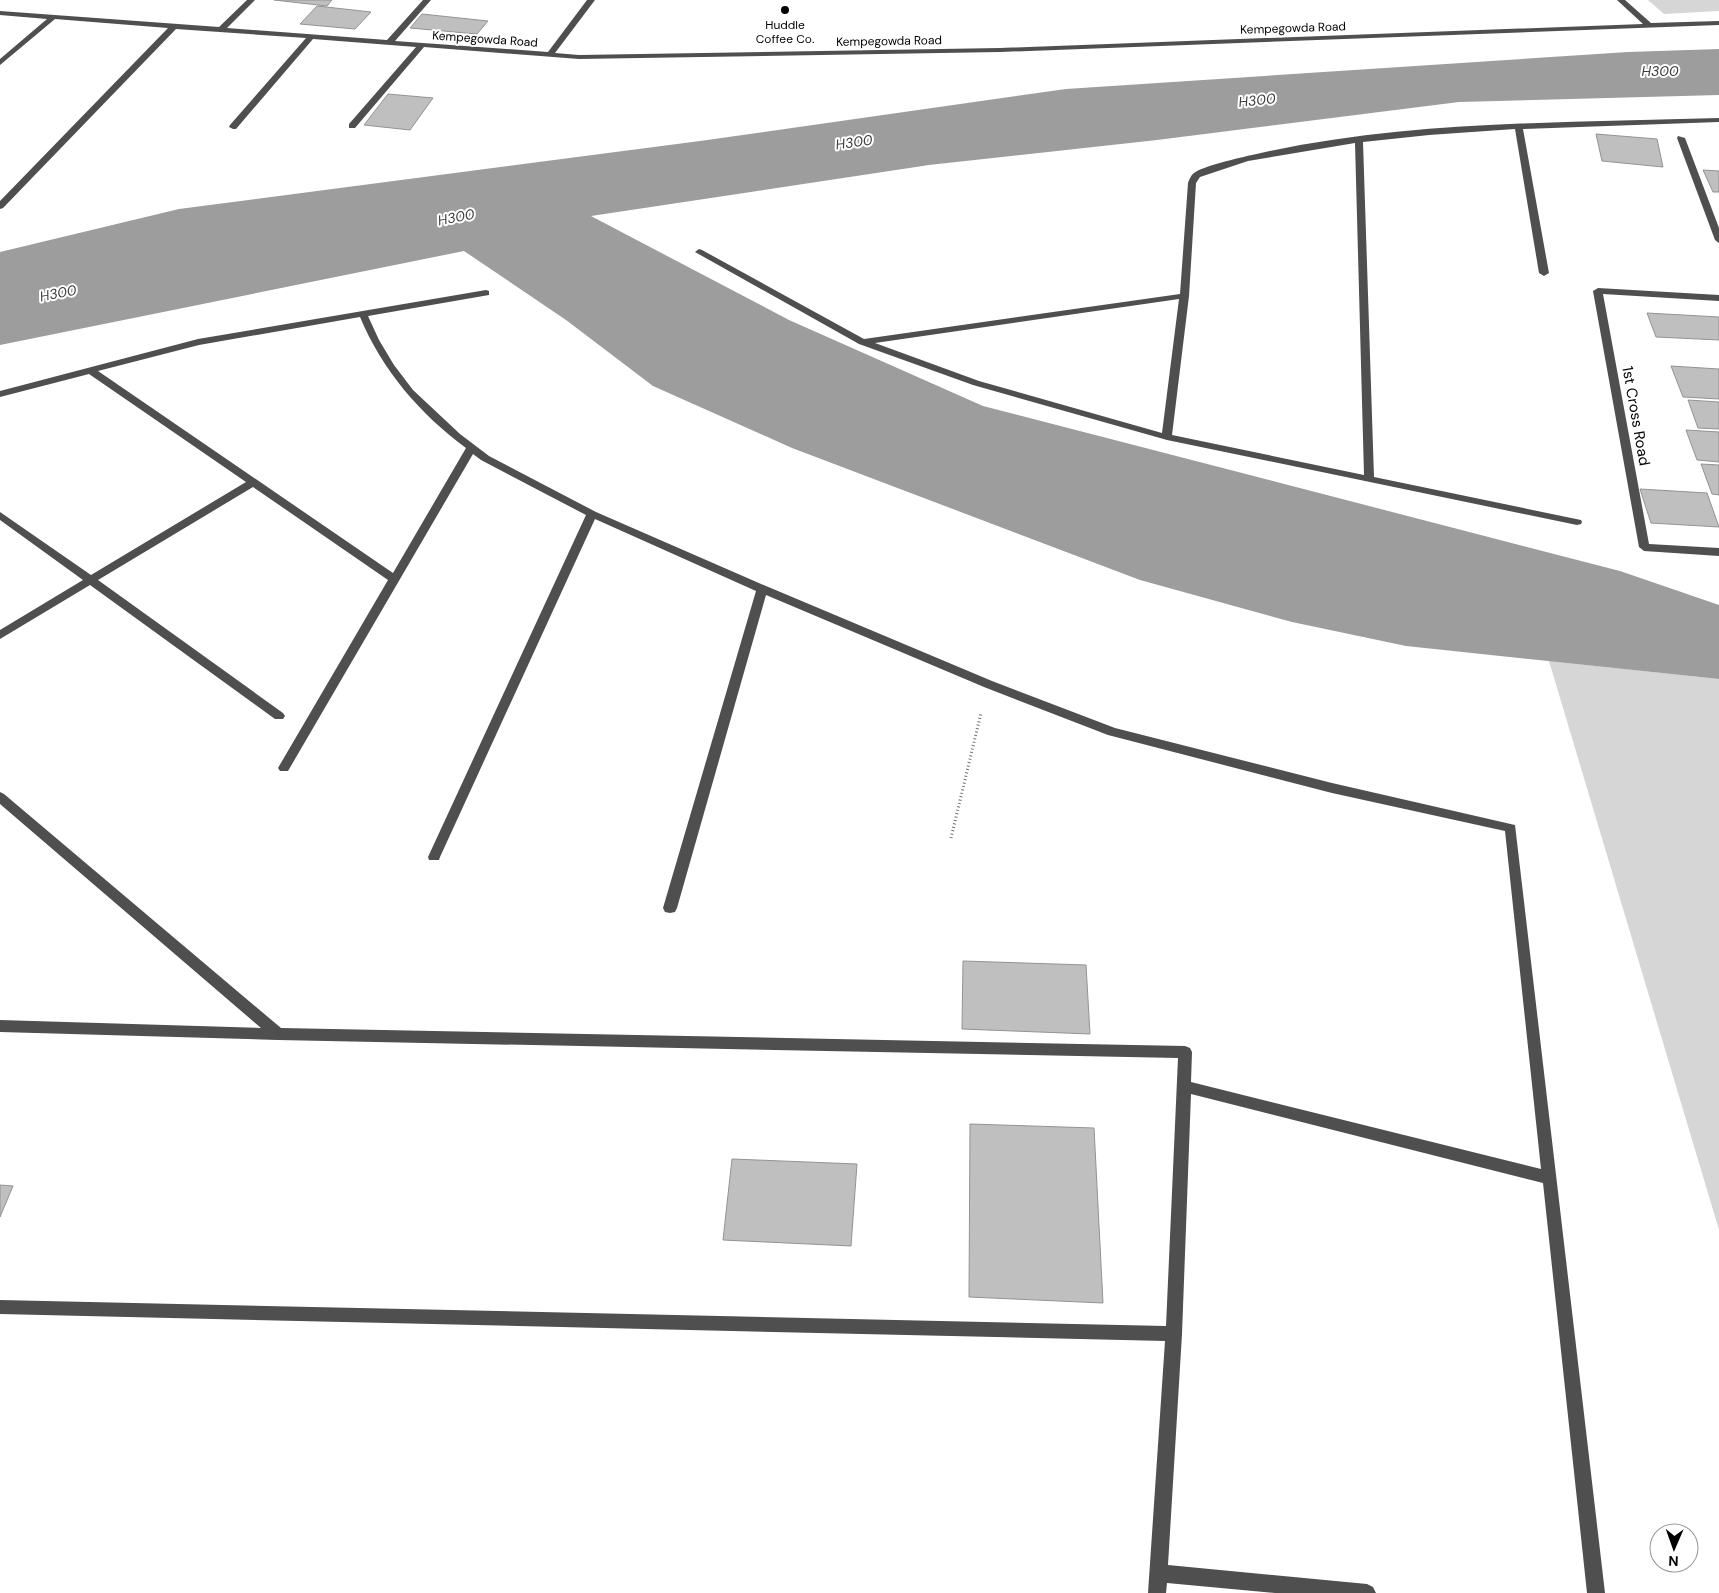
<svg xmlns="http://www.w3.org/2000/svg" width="1719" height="1593" viewBox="0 0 1719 1593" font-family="'DM Sans',sans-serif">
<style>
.green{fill:#d6d6d6}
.water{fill:#9d9d9d}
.building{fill:#bfbfbf;stroke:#939393}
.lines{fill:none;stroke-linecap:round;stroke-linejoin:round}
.path{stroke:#717171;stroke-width:3;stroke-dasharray:1 2.5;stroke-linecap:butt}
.minor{fill:#4f4f4f;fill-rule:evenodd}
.poi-dot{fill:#000;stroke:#fff;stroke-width:2}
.labels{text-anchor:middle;stroke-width:4;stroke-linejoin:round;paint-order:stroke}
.far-poi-label{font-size:12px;fill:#000;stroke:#fff}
.far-street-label{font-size:12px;fill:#000;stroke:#fff}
.far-water-label{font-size:14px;font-style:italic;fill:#3e3e3e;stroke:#fff}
.street-label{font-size:15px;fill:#000;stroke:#fff}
</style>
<rect width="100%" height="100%" fill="#fff"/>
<!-- green -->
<path class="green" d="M1648 0H1719V11L1664 14Z
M1549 661 1719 679V1230Z"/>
<!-- water -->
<path class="water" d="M1719 49V95L1459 102 1157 140 929 165 591 216 789 320 983 406 1620 571 1719 605V679L1406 646 1292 622 1140 580 792 448 653 386 566 320 464 251 0 345V252L179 209 700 141 1066 89 1628 52Z"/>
<!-- building -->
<path class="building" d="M274 0H332L327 6Z
M317 6 371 12 355 29 300 24Z
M422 14 488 21 477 34 410 28Z
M388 94 433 98 410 130 364 125Z
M1596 134 1657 139 1663 167 1602 161Z
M1703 170 1719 171V192H1713Z
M1647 313 1719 317V340L1656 337Z
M1671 366 1719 369V399L1683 397Z
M1688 400 1719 402V429L1698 428Z
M1686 430 1719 432V462L1697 460Z
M1701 464 1719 465V495L1712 494Z
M1640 489 1707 493 1719 527 1651 523Z
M963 961 1086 965 1090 1034 962 1029Z
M970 1124 1094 1128 1103 1303 969 1297Z
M732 1159 857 1164 851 1246 723 1240Z
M0 1185 13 1186 0 1217Z"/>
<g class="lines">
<!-- path -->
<path class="path" d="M951 838 981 713"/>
<!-- minor -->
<path class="minor" d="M247 0H255L227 28 387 40 423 0H431L395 41 548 52 587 0H595L555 53 579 55 1000 48 1643 24 1617 0H1625L1651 23 1719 21V25L1000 52 579 59 424 47 355 128H349V124L416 47 313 39 236 129H233L229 127 230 125 306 38 176 29 3 208 0 209V201L168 28 55 19 0 65V59L47 19 0 15V11L219 27Z
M1719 118V122L1523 129 1549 273 1544 276 1539 273 1515 129 1429 135 1363 142 1374 477 1581 520 1582 522 1581 524 1577 525 1167 440 973 385 859 344 695 252 699 249 702 250 864 339 1180 294 1188 183C1189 180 1191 175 1194 173 1203 166 1239 158 1252 155 1404 120 1564 123 1719 118ZM1355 143 1364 475 1172 435 1189 296 1196 183 1200 177 1248 161ZM1179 299 1162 433 979 381 875 343Z
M1678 136 1685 138 1719 228V243L1715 240 1677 138Z
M1598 288 1719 295V301L1603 294 1649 544 1719 548V556L1644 551 1639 547 1593 291Z
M486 290 489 291V295L368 316 379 340 394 365 413 390 460 434 489 456 596 512 766 586 992 681 1115 728 1332 783 1515 825 1605 1593H1587L1543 1183 1191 1094 1182 1334 1168 1565 1367 1584 1373 1587 1376 1593H1275L1167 1583 1166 1593H1148L1165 1341 0 1314V1300L1166 1326 1178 1058 278 1040 0 1032V1020L261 1028 0 804V792L4 794 281 1028 1185 1046 1190 1048 1192 1052 1191 1082 1541 1169 1505 831 1332 793 1108 735 984 687 766 595 677 908 675 912 670 913 665 912 663 908 756 591 595 519 440 857 439 860H429L428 857 586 515 481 460 473 454 288 771H280L278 768 388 580 253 487 98 580 283 713 285 716 283 719H275L90 585 0 639V630L83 580 0 520V512L91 575 246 482 89 374 0 397V391L198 339ZM360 317C382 370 420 414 466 448L393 573 98 371 199 345Z"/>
</g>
<!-- markers -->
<circle class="poi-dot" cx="785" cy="10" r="5"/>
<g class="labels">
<!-- far-poi labels -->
<g class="far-poi-label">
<text x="785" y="29">Huddle<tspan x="785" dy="14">Coffee Co.</tspan></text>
</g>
<!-- far-street labels -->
<g class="far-street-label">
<text transform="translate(1293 28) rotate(-2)" y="4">Kempegowda Road</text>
<text transform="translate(485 39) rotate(4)" y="4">Kempegowda Road</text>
<text transform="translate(889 41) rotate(-1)" y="4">Kempegowda Road</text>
</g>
<!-- far-water labels -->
<g class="far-water-label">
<text x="1660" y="76">H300</text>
<text transform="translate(1257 100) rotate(-6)" y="5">H300</text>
<text transform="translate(854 142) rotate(-8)" y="5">H300</text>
<text transform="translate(456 217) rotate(-11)" y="5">H300</text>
<text transform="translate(58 293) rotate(-11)" y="5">H300</text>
</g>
<!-- street labels -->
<g class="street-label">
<text transform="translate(1636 416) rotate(80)" y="5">1st Cross Road</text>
</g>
</g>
<!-- north arrow -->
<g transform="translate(1674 1548) rotate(182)"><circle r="24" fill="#ffffff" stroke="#999999"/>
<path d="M0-4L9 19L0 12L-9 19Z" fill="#000000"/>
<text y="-8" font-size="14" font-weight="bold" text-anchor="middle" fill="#000000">N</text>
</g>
</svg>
